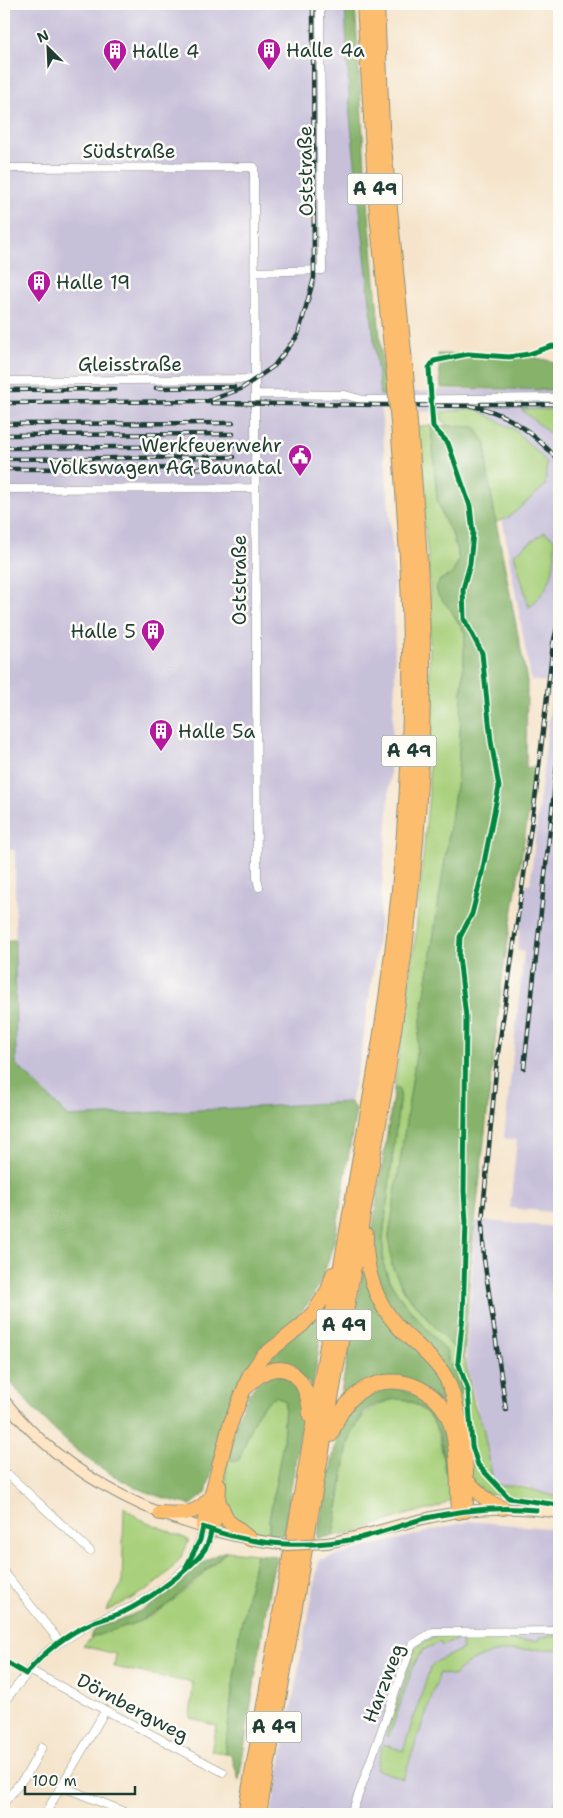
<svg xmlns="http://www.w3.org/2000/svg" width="563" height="1818" viewBox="0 0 563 1818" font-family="'Shantell Sans',sans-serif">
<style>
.industrial{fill:#c7c0d9}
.green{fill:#a9d07b;stroke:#648658}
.forest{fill:#86b26b;stroke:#527850}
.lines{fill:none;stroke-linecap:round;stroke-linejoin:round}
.street-casing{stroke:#8a9080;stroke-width:9}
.secondary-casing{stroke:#8a9080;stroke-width:12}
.highway-casing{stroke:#8a9080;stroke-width:16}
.street{stroke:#fff;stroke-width:8}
.secondary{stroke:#fee5c5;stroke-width:10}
.highway{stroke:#fcbd6e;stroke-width:14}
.rail-casing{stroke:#1f3d34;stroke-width:4.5}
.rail{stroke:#fdfcf7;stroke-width:2.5;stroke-dasharray:8;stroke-linecap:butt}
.secondary-bridge-casing{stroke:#8a9080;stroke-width:12;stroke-linecap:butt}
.highway-bridge-casing{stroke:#8a9080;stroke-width:16;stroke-linecap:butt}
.secondary-bridge{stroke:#fee5c5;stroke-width:10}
.highway-bridge{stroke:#fcbd6e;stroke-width:14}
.cycleway-casing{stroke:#fdfcf7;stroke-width:8}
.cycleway{stroke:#00873e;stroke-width:5}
.labels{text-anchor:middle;stroke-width:5;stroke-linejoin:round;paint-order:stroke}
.shield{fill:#fdfcf7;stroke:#62766e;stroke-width:1}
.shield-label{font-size:18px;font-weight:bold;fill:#1f3d34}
.poi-label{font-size:19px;fill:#1f3d34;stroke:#fdfcf7;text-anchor:start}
.street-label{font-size:19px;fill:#1f3d34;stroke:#fdfcf7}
</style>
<rect width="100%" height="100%" fill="#fdfcf7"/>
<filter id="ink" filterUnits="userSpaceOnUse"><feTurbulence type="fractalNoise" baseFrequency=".02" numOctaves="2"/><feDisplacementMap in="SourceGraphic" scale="10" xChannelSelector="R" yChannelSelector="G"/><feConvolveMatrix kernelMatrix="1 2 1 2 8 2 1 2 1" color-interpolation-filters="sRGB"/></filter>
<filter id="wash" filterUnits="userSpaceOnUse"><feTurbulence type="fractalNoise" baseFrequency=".0096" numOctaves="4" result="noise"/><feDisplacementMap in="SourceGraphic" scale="20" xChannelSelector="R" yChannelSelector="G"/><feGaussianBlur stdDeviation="1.12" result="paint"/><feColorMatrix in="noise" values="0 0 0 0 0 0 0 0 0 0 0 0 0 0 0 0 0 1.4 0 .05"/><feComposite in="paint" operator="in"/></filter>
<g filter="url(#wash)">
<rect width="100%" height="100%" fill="#f5e4cb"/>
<!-- industrial -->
<path class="industrial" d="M4 4H345L350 116 380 395 442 390H559V1213L510 1208 517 1140 504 1138 524 952 517 950 526 884H530L553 683 531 680 485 422 475 412 456 410 421 412 419 407 381 408 394 571 395 681 388 811 378 938 360 1060 350 1102 69 1117 16 1064 15 850 4 849Z
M485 1221 559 1227V1497L538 1493 529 1487 516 1485 501 1486 493 1481 466 1360 476 1222Z
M469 1521 559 1529V1814H271L319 1560Z"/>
<!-- green -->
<path class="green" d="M475 408 516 431 547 462 545 486 508 518 496 522 487 469 486 444 475 427 448 426 436 413Z
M521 409 559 410V445L553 436Z
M431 425 437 499 443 517 453 536 459 560 452 574 440 580 438 595 450 609 465 633 458 772 389 1236 392 1266 405 1293 465 1360 474 1405 483 1427 493 1481 501 1486C524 1484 537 1493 559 1497V1504L489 1494 475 1485 470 1474 447 1352 404 1303 389 1280 383 1263V1238L400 1094 398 1088 394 1089 415 942 429 793 430 580 415 427Z
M545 532 554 539C557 566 551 589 529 607L514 554Z
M277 1396 285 1401 283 1442 269 1520V1532L273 1535C266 1535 259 1535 253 1534 219 1526 224 1483 228 1458L243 1450C250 1428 255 1407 277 1396Z
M400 1398C439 1411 439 1435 445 1471L452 1473 453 1498C439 1511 422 1510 405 1515 380 1523 359 1532 333 1536 333 1523 338 1511 340 1498 346 1452 346 1408 400 1398Z
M124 1507 138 1518 189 1540C177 1576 138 1597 106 1611L122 1584Z
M227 1551 256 1554 239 1635 225 1753 211 1751 217 1726 190 1718 193 1683 114 1667 116 1654 83 1646C94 1631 117 1630 135 1623 170 1611 199 1576 227 1551Z
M437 1636H454L456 1640 442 1646 440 1642 423 1650 413 1666 389 1737 386 1736 416 1647Z
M559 1636V1649C523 1650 478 1646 454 1676L440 1673 403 1779 376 1769 383 1744 403 1751 430 1668 439 1660 463 1649 461 1641H538L539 1637Z"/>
<!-- forest -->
<path class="forest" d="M345 4H355L365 168 385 395H380L350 116Z
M438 354 528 356 559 363V390L441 388Z
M431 425 475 427 486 444 487 469 496 522 527 681 526 768 536 766 503 971 471 1258 464 1360 405 1292 392 1266 389 1236 458 772 465 633 450 609 438 595 436 587 440 580 452 574 459 560 453 536 443 517 437 499Z
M4 940H15L16 1064 69 1117 350 1102 356 1110 335 1239 324 1273 312 1298 291 1325 247 1367 229 1406 206 1493 191 1505C110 1489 54 1437 4 1374Z
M398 1087 400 1094 383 1238V1263L389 1280 404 1303 447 1352 448 1362 457 1368 463 1393 459 1396 434 1356 377 1288 371 1239 394 1089Z
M363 1269 436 1371 453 1407 446 1406 389 1378 338 1410Z
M326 1304 312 1391 308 1382 257 1367Z
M273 1373 296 1381 305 1403 283 1536 273 1535 269 1532V1520L283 1442 285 1401 276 1396C252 1409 249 1436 239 1460L233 1461 228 1458C231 1438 242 1398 257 1384 261 1380 268 1377 273 1373Z
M387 1387C447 1397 447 1420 452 1473L447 1474 445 1471C443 1458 443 1440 437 1429 423 1399 398 1391 370 1408 360 1414 354 1430 349 1440L333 1536 317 1538 340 1421C351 1402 367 1393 387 1387Z
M227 1551 166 1606 137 1622 90 1638 96 1627C118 1621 143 1612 162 1598 184 1583 201 1557 227 1551Z
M256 1554 276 1556 270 1584 239 1780 231 1754 225 1753 239 1635Z"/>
</g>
<g filter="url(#ink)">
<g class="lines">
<!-- street casing -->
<g class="street-casing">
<path id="street" d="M4 168 254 167 257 878 259 887
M255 272 322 270 320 4
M4 381 255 379
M255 394 345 395 364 400 559 398
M4 489 255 488
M4 1475 10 1476 90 1551
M189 1563 200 1540 203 1527
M4 1572 60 1642
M29 1670 223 1772
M4 1702 38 1660 51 1648 92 1623 134 1606 164 1587 201 1554 207 1545 211 1531
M61 1786 130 1814
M4 1803 27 1774 42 1747
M45 1814 105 1711
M301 1814 304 1812 318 1814
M348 1814 354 1807 412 1645 433 1632 559 1631
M555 1814 559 1802"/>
</g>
<!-- secondary casing -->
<g class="secondary-casing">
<path id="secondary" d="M4 1400C66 1480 169 1527 267 1542
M327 1543C366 1536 403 1522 442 1515 481 1507 520 1507 559 1513"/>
</g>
<!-- highway casing -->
<g class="highway-casing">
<path id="highway" d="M364 4 377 215 394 375
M377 4 382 127 406 373
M366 1235C365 1273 376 1305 403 1332 417 1345 432 1357 443 1373 461 1400 470 1479 465 1511
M247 1387C279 1351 309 1373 310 1416
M331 1435C337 1419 344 1404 358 1393 388 1370 432 1383 448 1417 459 1443 457 1484 459 1512
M467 1481 489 1502 503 1508
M218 1500 228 1521 250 1539
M160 1513C180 1514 195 1516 209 1499
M203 1527 230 1425 250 1374 262 1357 302 1325 314 1312 328 1290 333 1274
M211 1531 218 1507 219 1485
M245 1814 374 1077C391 975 403 872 408 768 414 653 407 538 398 423
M259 1814 388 1071C409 935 424 799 423 661 423 581 416 502 410 423"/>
</g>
<!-- street -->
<use href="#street" class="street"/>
<!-- secondary -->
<use href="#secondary" class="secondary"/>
<!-- highway -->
<use href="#highway" class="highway"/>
<!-- rail casing -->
<g class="rail-casing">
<path id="rail" d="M156 388 234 387
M4 390 115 389
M4 403 208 401 241 389 274 366 298 335 314 278 313 4
M212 403 472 406C509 413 534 433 559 461
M481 404H559
M4 424 233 423
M4 435 233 434
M4 448 233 446
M4 459 234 457
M4 469 234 468
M524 1068 559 746
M506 1410 484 1259 482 1221 497 1060 536 792 553 644 559 619"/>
</g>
<!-- rail -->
<use href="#rail" class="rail"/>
<!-- secondary-bridge casing -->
<g class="secondary-bridge-casing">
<path id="secondary-bridge" d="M267 1542 287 1545 327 1543"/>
</g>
<!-- highway-bridge casing -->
<g class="highway-bridge-casing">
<path id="highway-bridge" d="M406 373 410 423
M394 375 398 423"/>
</g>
<!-- secondary-bridge -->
<use href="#secondary-bridge" class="secondary-bridge"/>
<!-- highway-bridge -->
<use href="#highway-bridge" class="highway-bridge"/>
<!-- cycleway casing -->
<g class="cycleway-casing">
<path id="cycleway" d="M559 347 552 346 529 354 509 357 468 354 434 361 429 368 433 427 448 443 470 506 473 533 470 564 463 589 464 619 482 653 491 741 499 787 481 878 472 914 460 937 459 956 466 1017 464 1191 466 1222 463 1315 458 1362 468 1390 472 1446 478 1465 509 1498 559 1505
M186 1567 200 1540 203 1527C253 1546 308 1549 360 1538 381 1533 402 1525 422 1519 459 1510 498 1506 536 1510
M4 1661 26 1674C44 1652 67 1634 92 1623 101 1619 112 1617 121 1613 143 1604 193 1568 205 1549 209 1543 210 1537 211 1531"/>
</g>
<!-- cycleway -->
<use href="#cycleway" class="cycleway"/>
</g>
</g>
<!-- icons -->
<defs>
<g id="building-pin" transform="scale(1.25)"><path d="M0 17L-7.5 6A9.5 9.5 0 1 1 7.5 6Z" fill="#b5179e" stroke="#fdfcf7"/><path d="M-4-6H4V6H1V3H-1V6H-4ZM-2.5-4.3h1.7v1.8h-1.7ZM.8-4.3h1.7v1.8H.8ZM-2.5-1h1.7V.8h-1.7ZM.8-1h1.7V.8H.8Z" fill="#fff"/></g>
<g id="civic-pin" transform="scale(1.25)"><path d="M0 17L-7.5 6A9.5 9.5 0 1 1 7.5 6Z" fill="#b5179e" stroke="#fdfcf7"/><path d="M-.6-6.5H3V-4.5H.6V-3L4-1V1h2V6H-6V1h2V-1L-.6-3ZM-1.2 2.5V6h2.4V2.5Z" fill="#fff"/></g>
</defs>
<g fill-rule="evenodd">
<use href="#building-pin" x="269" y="50"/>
<use href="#building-pin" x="115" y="51"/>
<use href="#building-pin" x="39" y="282"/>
<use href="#civic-pin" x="300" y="456"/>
<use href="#building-pin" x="153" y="631"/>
<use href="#building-pin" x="161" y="731"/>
</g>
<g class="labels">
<!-- shield labels -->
<g class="shield">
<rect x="347.5" y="173.5" width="55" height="31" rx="4"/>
<rect x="381.5" y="735.5" width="55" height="31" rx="4"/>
<rect x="316.5" y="1309.5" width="55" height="31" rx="4"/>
<rect x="246.5" y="1711.5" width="55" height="31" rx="4"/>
</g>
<g class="shield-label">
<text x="375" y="195">A 49</text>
<text x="409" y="757">A 49</text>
<text x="344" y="1331">A 49</text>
<text x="274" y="1733">A 49</text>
</g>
<!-- poi labels -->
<g class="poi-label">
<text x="286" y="57">Halle 4a</text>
<text x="132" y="58">Halle 4</text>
<text x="56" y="289">Halle 19</text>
<text x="282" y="452" text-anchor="end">Werkfeuerwehr<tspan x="282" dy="22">Volkswagen AG Baunatal</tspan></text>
<text x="136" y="638" text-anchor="end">Halle 5</text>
<text x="178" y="738">Halle 5a</text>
</g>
<!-- street labels -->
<g class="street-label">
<text x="129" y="158">Südstraße</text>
<text transform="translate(305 171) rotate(-91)" y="7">Oststraße</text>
<text x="130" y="371">Gleisstraße</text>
<text transform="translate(239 580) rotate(-90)" y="7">Oststraße</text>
<text transform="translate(383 1683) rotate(-69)" y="7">Harzweg</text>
<text transform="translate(133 1707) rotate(28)" y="7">Dörnbergweg</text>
</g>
</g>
<!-- margin -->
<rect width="563" height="1818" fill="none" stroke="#fdfcf7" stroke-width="20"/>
<!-- north arrow -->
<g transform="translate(48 48) rotate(336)" stroke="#fdfcf7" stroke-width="4" paint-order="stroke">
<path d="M0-4L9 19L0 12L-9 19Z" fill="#1f3d34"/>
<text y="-8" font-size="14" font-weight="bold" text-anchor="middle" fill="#1f3d34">N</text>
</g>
<!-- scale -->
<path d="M25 1786v8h110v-8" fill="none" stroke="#1f3d34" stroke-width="2.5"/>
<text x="32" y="1786" font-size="15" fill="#1f3d34" stroke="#fdfcf7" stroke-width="4" paint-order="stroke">100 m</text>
</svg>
